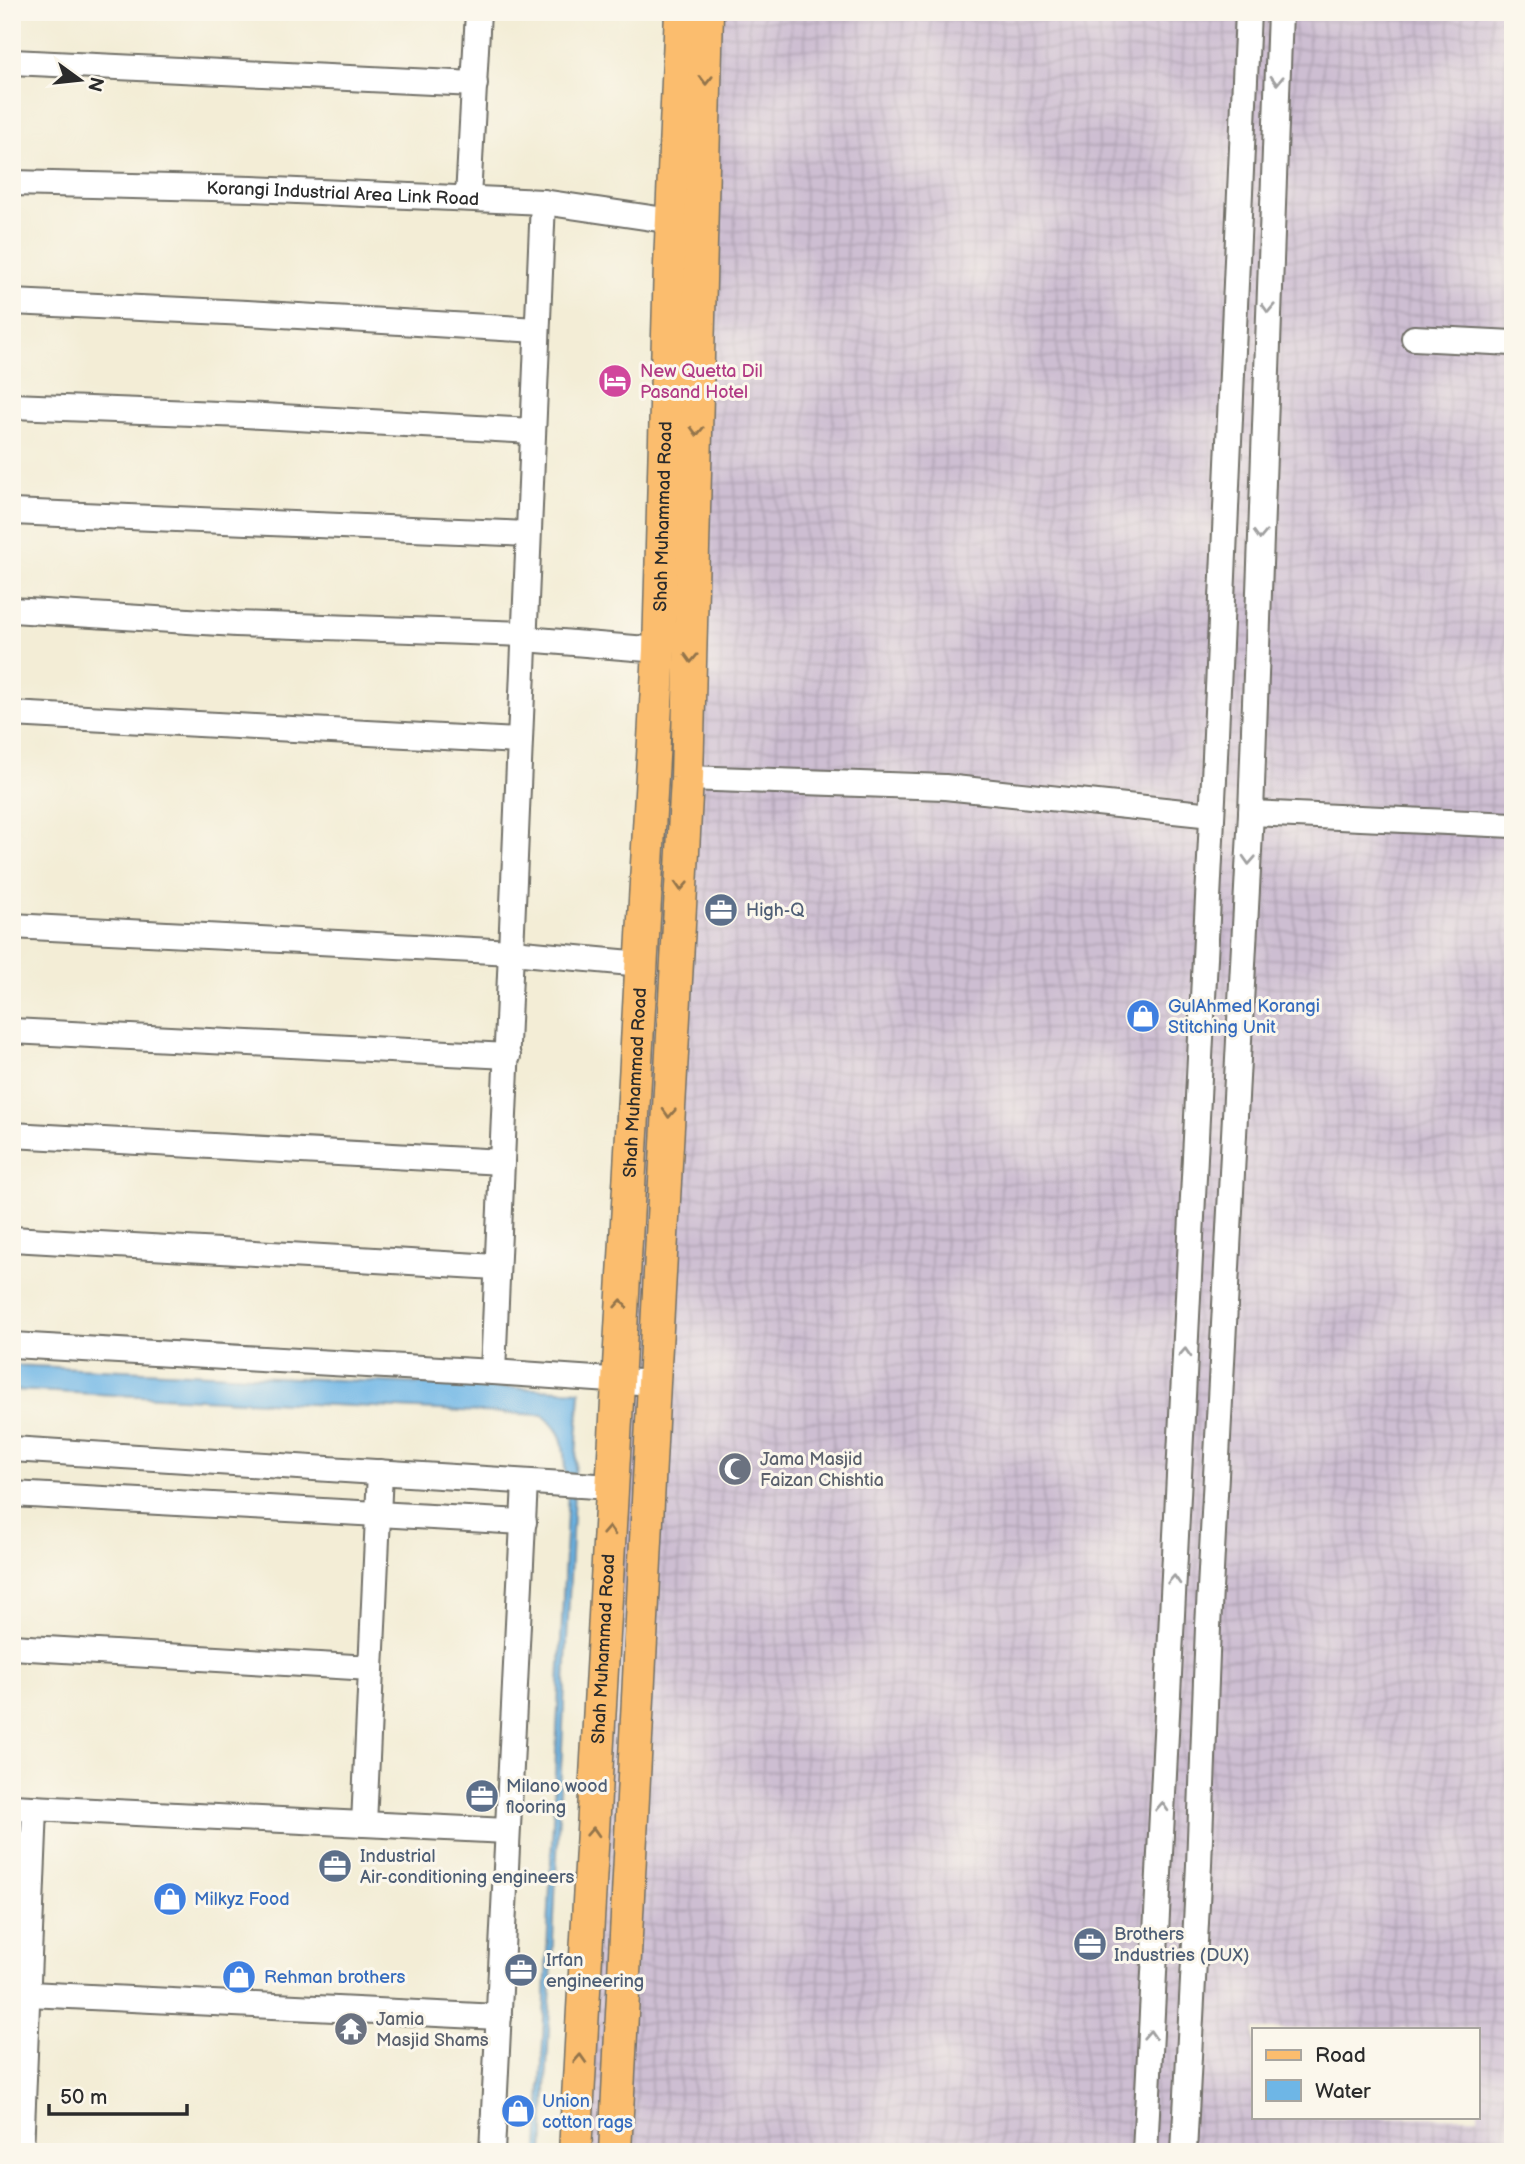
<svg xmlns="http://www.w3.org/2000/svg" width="1525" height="2164" viewBox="0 0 1525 2164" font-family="'Balsamiq Sans',sans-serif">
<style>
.industrial{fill:url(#industrial-grid);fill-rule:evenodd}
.water{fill:#6eb6e6;stroke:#4c7088;stroke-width:2}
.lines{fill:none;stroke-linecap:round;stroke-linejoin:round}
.minor-casing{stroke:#716f67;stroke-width:28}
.major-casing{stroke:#716f67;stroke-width:35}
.minor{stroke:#fff;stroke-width:24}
.major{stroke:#fbbd6e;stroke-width:32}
.oneway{stroke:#93744c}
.oneway2{stroke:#a0a0a0}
.labels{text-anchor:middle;stroke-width:6;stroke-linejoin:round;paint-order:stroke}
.street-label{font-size:18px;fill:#2b2b2b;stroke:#fbf7ec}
.hotel-label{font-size:18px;fill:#b23c85;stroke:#fbf7ec;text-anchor:start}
.service-label{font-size:18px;fill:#4e5e75;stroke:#fbf7ec;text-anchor:start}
.shop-label{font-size:18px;fill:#366cbe;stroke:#fbf7ec;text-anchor:start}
.worship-label{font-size:18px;fill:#5b616d;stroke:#fbf7ec;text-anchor:start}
</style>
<defs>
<pattern id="industrial-grid" width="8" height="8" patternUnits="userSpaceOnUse" patternTransform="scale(1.75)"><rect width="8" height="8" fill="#cdbed2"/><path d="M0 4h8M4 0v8" fill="none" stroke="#b0a3b4"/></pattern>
</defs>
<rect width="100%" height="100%" fill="#fbf7ec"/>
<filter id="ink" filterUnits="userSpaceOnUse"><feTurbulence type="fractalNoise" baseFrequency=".0143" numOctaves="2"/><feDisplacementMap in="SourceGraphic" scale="14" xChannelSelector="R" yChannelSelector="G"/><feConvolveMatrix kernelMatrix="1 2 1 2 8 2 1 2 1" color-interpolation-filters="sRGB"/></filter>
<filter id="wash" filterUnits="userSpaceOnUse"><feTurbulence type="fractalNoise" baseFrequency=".00686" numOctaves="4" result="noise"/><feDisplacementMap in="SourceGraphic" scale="28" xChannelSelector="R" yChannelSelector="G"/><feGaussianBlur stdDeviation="1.57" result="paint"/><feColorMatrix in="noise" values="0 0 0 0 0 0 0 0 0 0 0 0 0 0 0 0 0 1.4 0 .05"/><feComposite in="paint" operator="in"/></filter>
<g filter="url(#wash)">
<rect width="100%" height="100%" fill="#f3edd6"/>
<!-- industrial -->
<path class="industrial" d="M689 12H1513V2152H585ZM1254 2029H1478V2117H1254Z"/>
<!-- water -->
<path class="water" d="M12 1365 580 1391 575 1474 565 1473C564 1445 565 1434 543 1415L12 1390Z
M568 1490H574L543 2152H538Z"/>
</g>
<g filter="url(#ink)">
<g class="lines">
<!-- minor casing -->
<g class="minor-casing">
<g id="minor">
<path d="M12 62 475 84"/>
<path id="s1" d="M12 183 252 189 543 202 672 221"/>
<path d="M468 198 478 12"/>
<path d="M12 302 247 313 537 330"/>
<path d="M1414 338 1513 343"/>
<path d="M12 406 244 415 533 431"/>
<path d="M12 512 528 534"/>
<path d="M12 610 236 624 525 634"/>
<path d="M525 639 659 650"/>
<path d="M12 714 519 741"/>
<path d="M687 778 945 787 1212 815"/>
<path d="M1251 813 1513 825"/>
<path d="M12 926 512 952 642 964"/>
<path d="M12 1031 508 1056"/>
<path d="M12 1135 502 1162"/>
<path d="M12 1239 496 1267"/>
<path d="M12 1345 493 1372 654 1383"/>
<path d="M493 1372 543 202"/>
<path d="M12 1449 612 1487"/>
<path d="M12 1494 524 1522"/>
<path d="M12 1647 371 1668"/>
<path d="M12 1807 507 1831"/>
<path d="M364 1824 380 1472"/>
<path d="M29 1994 499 2017"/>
<path d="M21 2152 35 1808"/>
<path d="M492 2152 525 1482"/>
<path d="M1145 2152 1214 779 1248 12"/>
<path d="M1184 2152 1199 1865 1208 1627 1251 813 1280 12"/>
</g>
</g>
<!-- major casing -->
<g class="major-casing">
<g id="major">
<path id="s2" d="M575 2152 659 650 670 264 681 12"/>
<path d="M615 2152 654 1383 687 778 707 12"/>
</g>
</g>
<!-- minor -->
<use href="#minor" class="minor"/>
<!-- major -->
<use href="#major" class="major"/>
</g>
<!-- one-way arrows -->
<defs><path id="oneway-chevron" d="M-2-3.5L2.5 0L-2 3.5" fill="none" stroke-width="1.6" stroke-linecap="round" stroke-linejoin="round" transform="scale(1.75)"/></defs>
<g class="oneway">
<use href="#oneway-chevron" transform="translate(706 80) rotate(91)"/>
<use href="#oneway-chevron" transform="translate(697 431) rotate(92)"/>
<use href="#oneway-chevron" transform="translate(691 658) rotate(92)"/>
<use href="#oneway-chevron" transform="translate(681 886) rotate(93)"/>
<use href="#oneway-chevron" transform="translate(669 1113) rotate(93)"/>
<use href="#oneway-chevron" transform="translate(621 1304) rotate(-86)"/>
<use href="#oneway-chevron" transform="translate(609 1531) rotate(-87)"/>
<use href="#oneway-chevron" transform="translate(593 1832) rotate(-87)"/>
<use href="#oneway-chevron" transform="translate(580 2059) rotate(-87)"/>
</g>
<g class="oneway2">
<use href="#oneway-chevron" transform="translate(1277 80) rotate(92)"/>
<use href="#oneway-chevron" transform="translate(1268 308) rotate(92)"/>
<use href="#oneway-chevron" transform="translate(1260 535) rotate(92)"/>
<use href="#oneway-chevron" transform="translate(1249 860) rotate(93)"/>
<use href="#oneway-chevron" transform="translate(1185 1353) rotate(-87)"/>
<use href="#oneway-chevron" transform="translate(1174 1580) rotate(-87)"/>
<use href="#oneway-chevron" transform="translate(1162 1807) rotate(-87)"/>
<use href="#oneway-chevron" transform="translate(1150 2035) rotate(-87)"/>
</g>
</g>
<!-- icons -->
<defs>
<g id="hotel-disc" transform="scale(1.75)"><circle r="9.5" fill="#d1479c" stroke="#fbf7ec"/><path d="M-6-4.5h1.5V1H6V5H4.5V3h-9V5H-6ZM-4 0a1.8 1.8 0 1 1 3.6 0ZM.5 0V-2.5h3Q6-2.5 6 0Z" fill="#fff"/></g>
<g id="office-disc" transform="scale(1.75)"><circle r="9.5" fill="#5c6f8a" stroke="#fbf7ec"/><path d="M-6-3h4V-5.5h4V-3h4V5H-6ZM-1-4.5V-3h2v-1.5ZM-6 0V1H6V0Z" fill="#fff"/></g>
<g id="shop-disc" transform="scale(1.75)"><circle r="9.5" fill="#3f7fe0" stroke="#fbf7ec"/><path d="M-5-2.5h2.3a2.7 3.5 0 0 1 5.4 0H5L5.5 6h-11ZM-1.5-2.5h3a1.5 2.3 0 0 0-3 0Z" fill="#fff"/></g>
<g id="mosque-disc" transform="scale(1.75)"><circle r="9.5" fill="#6b7280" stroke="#fbf7ec"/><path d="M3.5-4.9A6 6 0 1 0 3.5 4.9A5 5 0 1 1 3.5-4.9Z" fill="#fff"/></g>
<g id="temple-disc" transform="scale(1.75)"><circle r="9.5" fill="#6b7280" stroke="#fbf7ec"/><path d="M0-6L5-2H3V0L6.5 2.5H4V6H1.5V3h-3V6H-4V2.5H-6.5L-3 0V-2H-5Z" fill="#fff"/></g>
</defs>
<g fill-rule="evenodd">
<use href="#hotel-disc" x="615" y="381"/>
<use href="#office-disc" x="721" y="910"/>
<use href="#shop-disc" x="1143" y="1016"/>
<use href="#mosque-disc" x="735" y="1469"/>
<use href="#office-disc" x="482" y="1796"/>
<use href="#office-disc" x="335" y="1866"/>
<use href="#shop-disc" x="170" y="1899"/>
<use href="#office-disc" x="1090" y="1944"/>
<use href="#office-disc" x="521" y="1970"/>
<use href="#shop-disc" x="239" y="1977"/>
<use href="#temple-disc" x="351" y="2029"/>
<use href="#shop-disc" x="518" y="2111"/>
</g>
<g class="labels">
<!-- street labels -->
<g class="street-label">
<text dy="6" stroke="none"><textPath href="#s1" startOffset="331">Korangi Industrial Area Link Road</textPath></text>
<text dy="6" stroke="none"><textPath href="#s2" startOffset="1638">Shah Muhammad Road</textPath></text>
<text dy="6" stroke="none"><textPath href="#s2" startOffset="1071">Shah Muhammad Road</textPath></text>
<text dy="6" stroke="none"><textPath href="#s2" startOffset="504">Shah Muhammad Road</textPath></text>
</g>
<!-- hotel labels -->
<g class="hotel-label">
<text x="640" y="377">New Quetta Dil<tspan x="640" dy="21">Pasand Hotel</tspan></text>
</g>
<!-- service labels -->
<g class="service-label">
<text x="746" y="916">High-Q</text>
<text x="506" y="1792">Milano wood<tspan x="506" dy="21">flooring</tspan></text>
<text x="360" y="1862">Industrial<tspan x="360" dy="21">Air-conditioning engineers</tspan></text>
<text x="1114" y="1940">Brothers<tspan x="1114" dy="21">Industries (DUX)</tspan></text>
<text x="546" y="1966">Irfan<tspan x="546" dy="21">engineering</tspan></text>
</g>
<!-- shop labels -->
<g class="shop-label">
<text x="1168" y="1012">GulAhmed Korangi<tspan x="1168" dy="21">Stitching Unit</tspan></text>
<text x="194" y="1905">Milkyz Food</text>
<text x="264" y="1983">Rehman brothers</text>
<text x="542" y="2107">Union<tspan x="542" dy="21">cotton rags</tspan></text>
</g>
<!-- worship labels -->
<g class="worship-label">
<text x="760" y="1465">Jama Masjid<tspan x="760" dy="21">Faizan Chishtia</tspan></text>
<text x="376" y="2025">Jamia<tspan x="376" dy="21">Masjid Shams</tspan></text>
</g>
</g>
<!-- margin -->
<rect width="1525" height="2164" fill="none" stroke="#fbf7ec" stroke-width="42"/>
<!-- legend -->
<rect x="1252" y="2028" width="228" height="91" fill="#fbf7ec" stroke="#a8a59f" stroke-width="2"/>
<rect x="1266" y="2050" width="35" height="10" fill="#fbbd6e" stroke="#a8a59f" stroke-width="2"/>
<text x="1315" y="2062" font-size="21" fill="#2b2b2b">Road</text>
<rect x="1266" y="2080" width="35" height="21" fill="#6eb6e6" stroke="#a8a59f" stroke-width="2"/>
<text x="1315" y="2098" font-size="21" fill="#2b2b2b">Water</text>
<!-- north arrow -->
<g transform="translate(80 80) rotate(105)" stroke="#fbf7ec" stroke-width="5" paint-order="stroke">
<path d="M0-5L12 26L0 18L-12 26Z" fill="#2b2b2b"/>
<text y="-10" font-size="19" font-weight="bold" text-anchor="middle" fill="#2b2b2b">N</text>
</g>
<!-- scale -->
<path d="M49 2104v10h138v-10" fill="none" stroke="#2b2b2b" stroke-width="3.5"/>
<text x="60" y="2104" font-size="21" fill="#2b2b2b" stroke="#fbf7ec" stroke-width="5" paint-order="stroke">50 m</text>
</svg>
